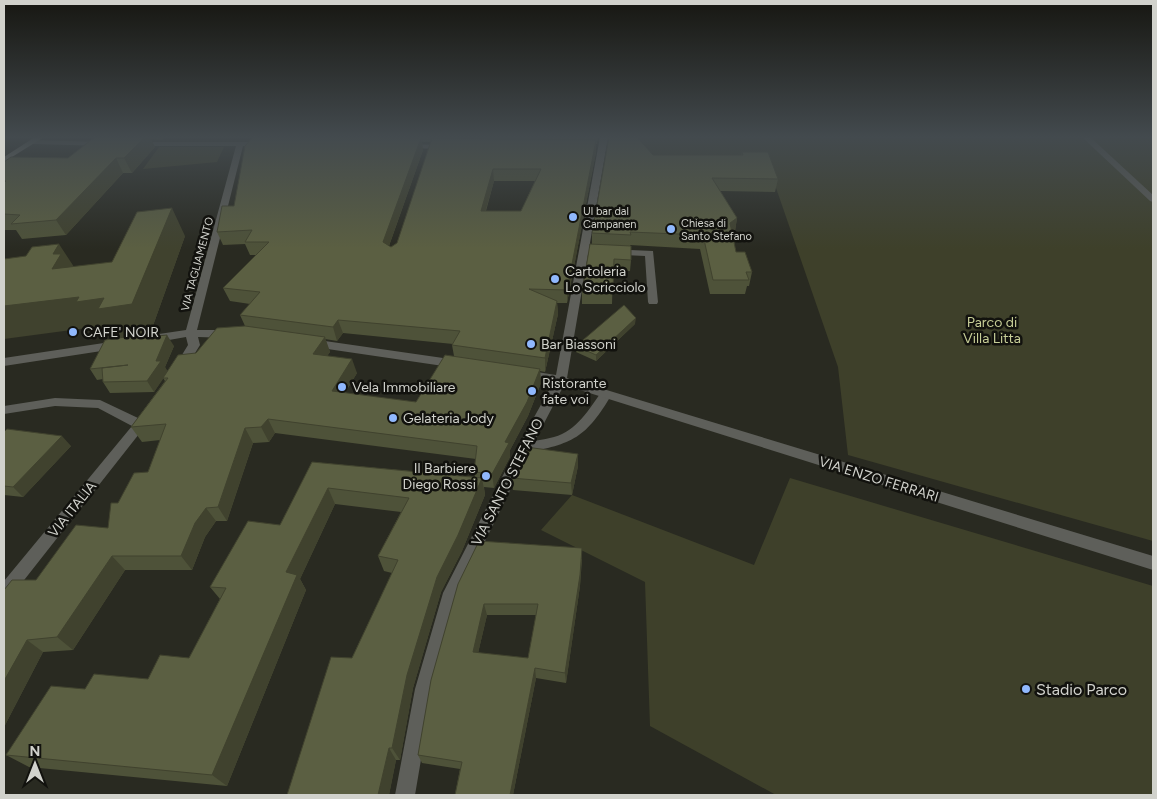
<svg xmlns="http://www.w3.org/2000/svg" width="1157" height="799" viewBox="0 0 1157 799" font-family="Figtree,sans-serif">
<style>
.green{fill:#3e402a}
.lines{fill:none;stroke-linecap:round;stroke-linejoin:round}
.service{fill:#5e5f5a;fill-rule:evenodd}
.pedestrian{fill:#5e5f5a;fill-rule:evenodd}
.minor{fill:#5e5f5a;fill-rule:evenodd}
.secondary{fill:#7c7d75;fill-rule:evenodd}
.wall{fill:#4e5239;fill-rule:evenodd}
.shaded-wall{fill:#40422e}
.building{fill:#5b5f42;stroke:#40422e;fill-rule:evenodd}
.poi-dot{fill:#90b8fd;stroke:#12120e;stroke-width:2}
.labels{text-anchor:middle;stroke-width:5;stroke-linejoin:round;paint-order:stroke}
.far-poi-label{font-size:11px;fill:#d1d2cc;stroke:#12120e;text-anchor:start}
.far-street-label{font-size:11px;fill:#d1d2cc;stroke:#12120e}
.poi-label{font-size:14px;fill:#d1d2cc;stroke:#12120e;text-anchor:start}
.park-label{font-size:14px;fill:#c7ce97;stroke:#12120e}
.street-label{font-size:14px;fill:#d1d2cc;stroke:#12120e}
.near-poi-label{font-size:16px;fill:#d1d2cc;stroke:#12120e;text-anchor:start}
</style>
<rect width="100%" height="100%" fill="#292a21"/>
<!-- green -->
<path class="green" d="M626 137H1153V541L848 455 838 367 766 159 646 160Z
M159 147H224L217 162 143 169Z
M790 478 1153 586V795H776L650 726 645 582 541 530 572 495 754 565Z"/>
<g class="lines">
<!-- service -->
<path class="service" d="M1082 137H1090L1153 195V202L1150 201Z
M584 248 653 251 658 302 657 304H649L648 302 645 256 581 253V249Z"/>
<!-- pedestrian -->
<path class="pedestrian" d="M606 390 612 394C586 438 573 444 524 453L519 452 517 448 519 444C531 441 543 440 554 437 577 431 589 409 602 391Z"/>
<!-- minor -->
<path class="minor" d="M600 137H608L567 378 1153 556V570L564 385 531 448 459 594 433 689 415 795H395L415 689 443 593 517 448 553 383 524 378 518 374 524 370 556 375Z
M31 140 103 142 107 144 103 146 34 144 30 142Z
M133 142H263L267 144 263 146H243L197 330H229L235 334 229 338 198 337 200 345 184 371 180 372 174 368 188 345 186 337 152 343 146 339 152 335 186 330 236 146H133Z
M403 144 446 145 450 147 446 149 406 148 402 146Z
M311 339 457 360 463 364 457 368 307 346 305 343 307 340Z
M117 341 121 342 123 345 121 348 4 366V358Z
M55 398 100 400 138 418 144 415 149 417 150 420 10 598 4 600V581L132 426 98 408 55 406 4 414V406Z"/>
<!-- secondary -->
<path class="secondary" d="M35 137H44L4 162V157Z"/>
</g>
<!-- wall -->
<path class="wall" d="M95 137H164L162 140 151 139 155 147 132 173H123L66 235 22 239 16 230H4V162L68 158Z
M253 137H598L597 144H596V152L567 303H557L558 314 545 372 540 371 541 383 528 416 510 450V457L494 488 484 487 485 495 462 551 441 592 413 688 400 760H396L389 795H287L392 573 384 571 378 556 401 512 335 504 300 579 306 590 227 786 29 767 6 755 85 689 148 679 189 658 220 599 210 587 280 525 312 462 475 477 474 472 476 459 275 433 269 442 253 443 227 521H216L205 537 192 570H125L73 650 43 652 4 727 36 580 108 528 118 503 148 472 160 440 142 442 131 427 165 381 163 378 154 392 110 393 103 382V379L97 380 90 369 117 338 112 329 96 332 94 327 74 267 112 262 185 236 150 334 139 335 141 338 174 346 165 367 167 371 196 353 245 326 240 315 250 304 230 301 223 288 257 255H250L245 244 223 245 217 232 234 206ZM422 142H431L397 243 391 247 389 246 423 150ZM494 181H535L521 211H486ZM343 333 453 344 452 345 454 356 416 402 345 393 357 373 327 356 330 352 325 339 337 341Z
M608 137H637L653 155H741L742 152 778 179 775 192 720 191 737 218 735 231 732 233 736 252 752 272 749 286H747L745 294H710L700 249 630 245 631 260 630 271H613L612 304H582V292L592 244V233L608 141Z
M635 324 596 361 576 352V346Z
M4 432 71 446 23 497 4 495Z
M578 466 572 495 513 490 511 478Z
M582 559 580 586 566 683 536 678 513 795H455L460 769 422 763 418 755 458 584ZM487 615H536L528 658 478 653Z"/>
<!-- shaded-wall -->
<path class="shaded-wall" d="M145 137H150L155 147 132 173 124 158Z
M421 138 423 150 386 254 383 242Z
M596 140V152L567 303V290Z
M116 158 123 173 66 235 56 220Z
M493 169 494 181 482 223 481 211Z
M172 208 185 236 150 334 139 335 145 345 118 339 112 329 96 332 94 327 4 339V306L52 269 53 254 59 244 78 273 72 298Z
M737 218 735 231 727 236 730 223Z
M557 301 558 314 545 372V358Z
M636 318 635 324 596 361V355Z
M338 320 343 333 337 341 333 327Z
M167 335 174 346 165 367 168 372 154 392 147 381Z
M325 337 330 352 319 368 313 354Z
M352 359 357 373 337 405 332 391Z
M540 369 541 383 528 416 510 450V457L494 488 492 474 505 442Z
M268 419 275 433 269 442 261 427Z
M245 428 253 443 227 521 218 507Z
M62 436 71 446 23 497 13 487Z
M578 454V466L572 495 571 483Z
M482 478 485 495 462 551 441 592 413 688 400 760 392 748 407 675 437 577Z
M328 488 335 504 300 579 306 590 227 786 212 775 286 572Z
M206 508 216 521 205 537 192 570 181 556 195 523Z
M582 548 580 586 566 683 565 673Z
M112 556 125 570 73 650 57 637Z
M484 604 487 615 476 662 473 652Z
M27 640 43 652 4 727V681Z
M535 668 536 678 513 795H510Z
M389 748 396 760 389 795H378Z"/>
<!-- building -->
<path class="building" d="M95 137H145L124 158H116L56 220 11 224 20 215 4 214V182L6 181H4V162L11 157 68 158Z
M253 137 421 138 383 242 391 247 397 243 432 138 596 140 567 290 529 289 557 301 545 358 452 345 460 331 338 320 333 327 240 315 260 292 223 288 269 242H245L252 230 217 232 222 206H234L245 146ZM493 169H541L521 211H481Z
M609 137H637L653 155H743L742 152H768L778 179 712 178 737 218 730 223 736 252H745L752 272H746L749 280H713L703 235 630 232 631 235 592 233Z
M172 208 132 304 98 309 104 298 76 302 79 297 4 306V259L26 256 32 247 59 244 53 254H61L52 269 112 262 137 212Z
M590 244 631 246V260L614 259 613 293 582 292Z
M624 305 636 318 596 355 576 346Z
M245 326 325 337 313 354 352 359 332 391 416 402 445 355 540 369 527 402 505 442 509 443 492 474 474 472 477 446 268 419 261 427 245 428 218 507 206 508 195 523 181 556H112L57 637 27 640 4 681V590L12 580H36L76 525 108 528 111 503H118L134 473 148 472 166 424 131 427 168 378H163L178 355 196 353 217 328Z
M139 335 138 338 167 335 156 361H161L147 381 103 382 102 368 128 365 90 369 105 340Z
M7 429 62 436 13 487 4 486V432Z
M526 447 578 454 571 483 511 478Z
M312 462 482 478 458 535 437 577 407 675 392 748H389L378 795H287L331 657 352 658 398 560 378 556 409 498 328 488 286 572 297 575 212 775 6 755 51 686 85 689 94 674 148 679 160 655 189 658 226 588 210 587 248 521 280 525Z
M479 541 582 548 580 575 565 673 535 668 510 795H455L462 762 418 755 431 680 458 584ZM484 604H538L528 658 473 652Z"/>
<!-- sky -->
<linearGradient id="sky" x2="0" y2="1"><stop stop-color="#171712"/><stop offset="0.55" stop-color="#434a4e"/><stop offset="1" stop-color="#434a4e" stop-opacity="0"/></linearGradient>
<rect width="1157" height="249" fill="url(#sky)"/>
<!-- markers -->
<g class="poi-dot">
<circle cx="573" cy="217" r="5"/>
<circle cx="671" cy="229" r="5"/>
<circle cx="555" cy="279" r="5"/>
<circle cx="73" cy="332" r="5"/>
<circle cx="531" cy="344" r="5"/>
<circle cx="342" cy="387" r="5"/>
<circle cx="532" cy="391" r="5"/>
<circle cx="393" cy="418" r="5"/>
<circle cx="486" cy="476" r="5"/>
<circle cx="1026" cy="689" r="5"/>
</g>
<g class="labels">
<!-- far-poi labels -->
<g class="far-poi-label">
<text x="583" y="215">Ul bar dal<tspan x="583" dy="13">Campanen</tspan></text>
<text x="681" y="227">Chiesa di<tspan x="681" dy="13">Santo Stefano</tspan></text>
</g>
<!-- far-street labels -->
<g class="far-street-label">
<text transform="translate(197 264) rotate(-75)" y="4">VIA TAGLIAMENTO</text>
</g>
<!-- poi labels -->
<g class="poi-label">
<text x="565" y="276">Cartoleria<tspan x="565" dy="16">Lo Scricciolo</tspan></text>
<text x="83" y="337">CAFE' NOIR</text>
<text x="541" y="349">Bar Biassoni</text>
<text x="542" y="388">Ristorante<tspan x="542" dy="16">fate voi</tspan></text>
<text x="352" y="392">Vela Immobiliare</text>
<text x="403" y="423">Gelateria Jody</text>
<text x="476" y="473" text-anchor="end">Il Barbiere<tspan x="476" dy="16">Diego Rossi</tspan></text>
</g>
<!-- park labels -->
<g class="park-label">
<text x="992" y="327">Parco di<tspan x="992" dy="16">Villa Litta</tspan></text>
</g>
<!-- street labels -->
<g class="street-label">
<text transform="translate(879 479) rotate(17)" y="5">VIA ENZO FERRARI</text>
<text transform="translate(507 482) rotate(-63)" y="5">VIA SANTO STEFANO</text>
<text transform="translate(72 509) rotate(-51)" y="5">VIA ITALIA</text>
</g>
<!-- near-poi labels -->
<g class="near-poi-label">
<text x="1036" y="695">Stadio Parco</text>
</g>
</g>
<!-- border -->
<rect width="1157" height="799" fill="none" stroke="#d1d2cc" stroke-width="10"/>
<!-- north arrow -->
<g transform="translate(35 764)" stroke="#12120e" stroke-width="4" paint-order="stroke">
<path d="M0-4L9 19L0 12L-9 19Z" fill="#d1d2cc"/>
<text y="-8" font-size="14" font-weight="bold" text-anchor="middle" fill="#d1d2cc">N</text>
</g>
</svg>
